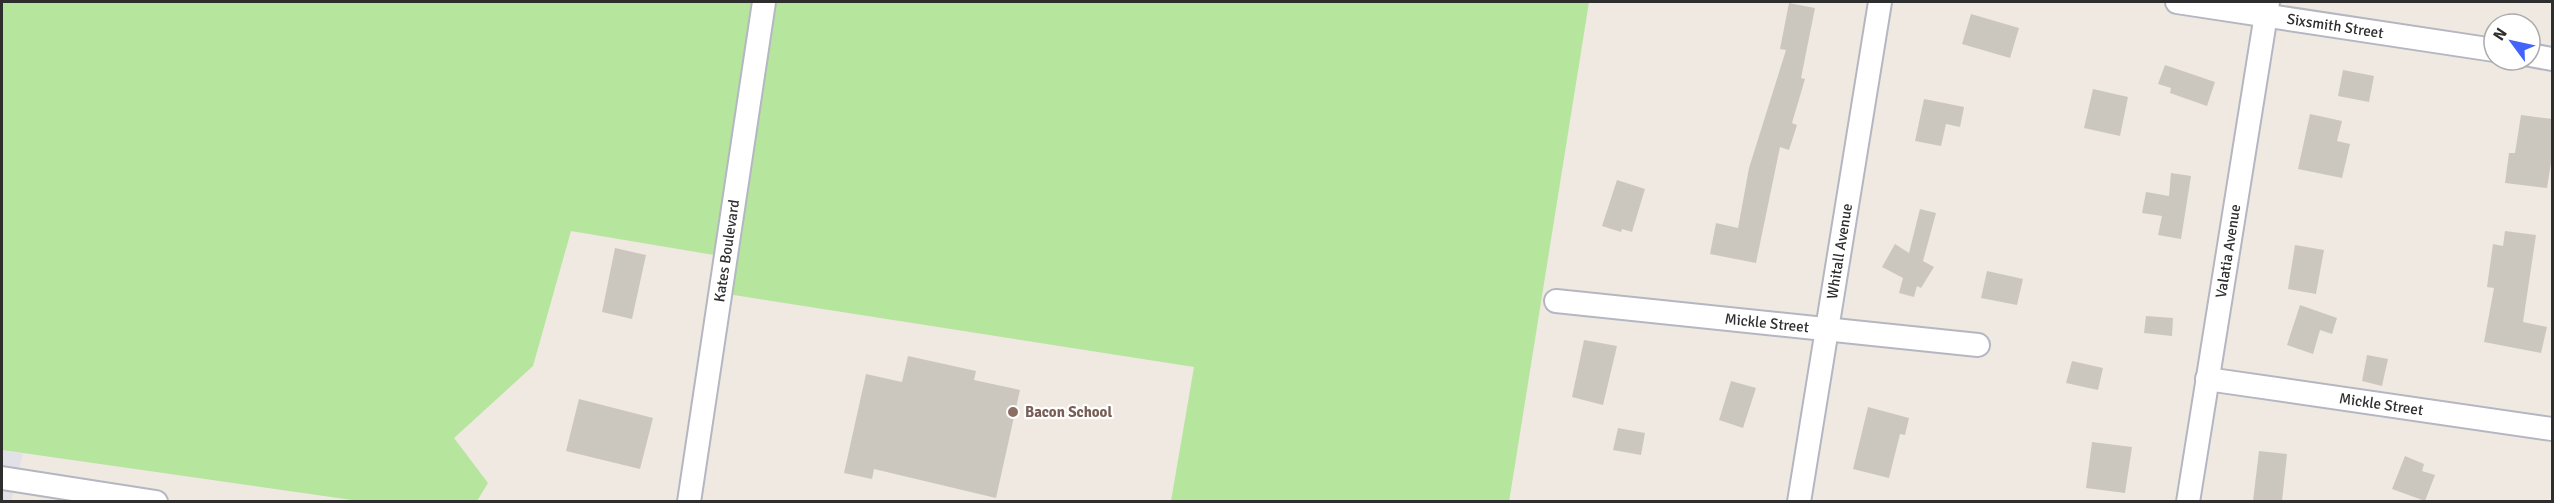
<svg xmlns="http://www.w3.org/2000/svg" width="2554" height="503" viewBox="0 0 2554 503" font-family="Signika,sans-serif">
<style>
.industrial{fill:#e3e1e8}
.green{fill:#b6e59e}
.building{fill:#cbc7bf}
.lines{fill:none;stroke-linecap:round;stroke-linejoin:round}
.minor-casing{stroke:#b4b7c1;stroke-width:26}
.minor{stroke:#fff;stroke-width:22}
.education-dot{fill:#8d6e63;stroke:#fff;stroke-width:2}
.labels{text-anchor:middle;stroke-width:4.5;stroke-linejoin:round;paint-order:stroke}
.street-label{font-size:15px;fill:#2e2e2e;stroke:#fff}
.education-label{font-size:15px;font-weight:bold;fill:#785e54;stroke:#fff;text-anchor:start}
</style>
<rect width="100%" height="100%" fill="#efe9e1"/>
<!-- industrial -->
<path class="industrial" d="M2 450 23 454 11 501H2Z"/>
<!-- green -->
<path class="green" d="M2 2H1589L1509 502 1171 501 1194 367 721 293 726 257 571 231 533 366 454 438 488 483 477 501H359L2 450Z"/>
<!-- building -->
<path class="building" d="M1789 3 1815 8 1801 78 1805 79 1792 123 1797 125 1789 150 1780 147 1756 263 1710 254 1716 223 1738 228 1749 168 1786 50 1780 49Z
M1971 14 2019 28 2010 58 1962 44Z
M2165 65 2215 82 2207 106 2170 93 2171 88 2158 84Z
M2343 70 2374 76 2369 102 2338 96Z
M2093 89 2128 97 2120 136 2084 128Z
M1924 99 1964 107 1960 127 1946 124 1941 146 1915 141Z
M2310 114 2342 121 2337 141 2350 144 2342 178 2298 169Z
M2521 115 2553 119V150L2547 188 2505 183 2509 153H2515Z
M2171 173 2191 176 2181 239 2158 235 2162 216 2142 213 2146 192 2169 196Z
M1617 180 1645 189 1632 232 1622 229 1621 232 1602 226Z
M1920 209 1936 213 1923 261 1934 267 1921 288 1917 286 1914 297 1899 293 1903 278 1882 267 1895 244 1909 253Z
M2505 231 2536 235 2523 322 2547 327 2541 353 2484 342 2494 288 2487 287 2493 244 2503 246Z
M2295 245 2324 250 2316 294 2288 289Z
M615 248 646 255 632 319 602 312Z
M1987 271 2023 279 2017 305 1981 298Z
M2300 305 2337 318 2332 334 2320 330 2313 354 2287 345Z
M2146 316 2173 318 2172 336 2144 333Z
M1584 340 1617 346 1603 405 1572 397Z
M2367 355 2388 359 2382 386 2362 381Z
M908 356 976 371 974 380 1020 390 996 498 874 469 872 479 844 473 866 374 902 382Z
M2072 361 2103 368 2098 390 2066 383Z
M1731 381 1756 388 1743 428 1719 420Z
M579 399 653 418 640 469 566 451Z
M1868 407 1909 418 1905 435 1900 434 1889 478 1853 469Z
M1618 428 1645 433 1641 455 1613 450Z
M2092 442 2132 447 2125 493 2086 488Z
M2259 451 2287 454 2282 501H2253Z
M2405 456 2424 464 2422 471 2435 475 2425 501 2392 489Z"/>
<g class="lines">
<!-- minor casing -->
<g class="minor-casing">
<g id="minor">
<path id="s1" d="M2177 2 2494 50"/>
<path d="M2530 55 2552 59"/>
<path id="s2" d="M1556 301 1978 345"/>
<path id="s3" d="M2207 379 2552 429"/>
<path d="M2 478 156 502"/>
<path id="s4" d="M689 502 764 2"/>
<path id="s5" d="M1799 502 1880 2"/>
<path id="s6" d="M2188 502 2268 2"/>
</g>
</g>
<!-- minor -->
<use href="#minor" class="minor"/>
</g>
<!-- markers -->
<circle class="education-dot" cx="1013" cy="412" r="6"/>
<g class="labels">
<!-- street labels -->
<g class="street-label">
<text dy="5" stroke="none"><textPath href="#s1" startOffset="160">Sixsmith Street</textPath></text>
<text dy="5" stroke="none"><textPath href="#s5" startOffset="254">Whitall Avenue</textPath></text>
<text dy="5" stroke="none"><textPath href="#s4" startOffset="254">Kates Boulevard</textPath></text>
<text dy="5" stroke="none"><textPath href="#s6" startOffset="254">Valatia Avenue</textPath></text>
<text dy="5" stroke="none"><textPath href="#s2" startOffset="212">Mickle Street</textPath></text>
<text dy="5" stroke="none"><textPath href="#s3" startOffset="176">Mickle Street</textPath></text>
</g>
<!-- education labels -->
<g class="education-label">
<text x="1025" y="417">Bacon School</text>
</g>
</g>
<!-- border -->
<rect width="2554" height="503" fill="none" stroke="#2e2e2e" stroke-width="6"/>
<!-- north arrow -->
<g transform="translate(2512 42) rotate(303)"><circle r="28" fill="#ffffff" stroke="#ababab" stroke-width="1.5"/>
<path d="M0-4.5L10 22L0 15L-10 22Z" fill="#4264fb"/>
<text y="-9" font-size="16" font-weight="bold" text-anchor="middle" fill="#2e2e2e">N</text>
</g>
</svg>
